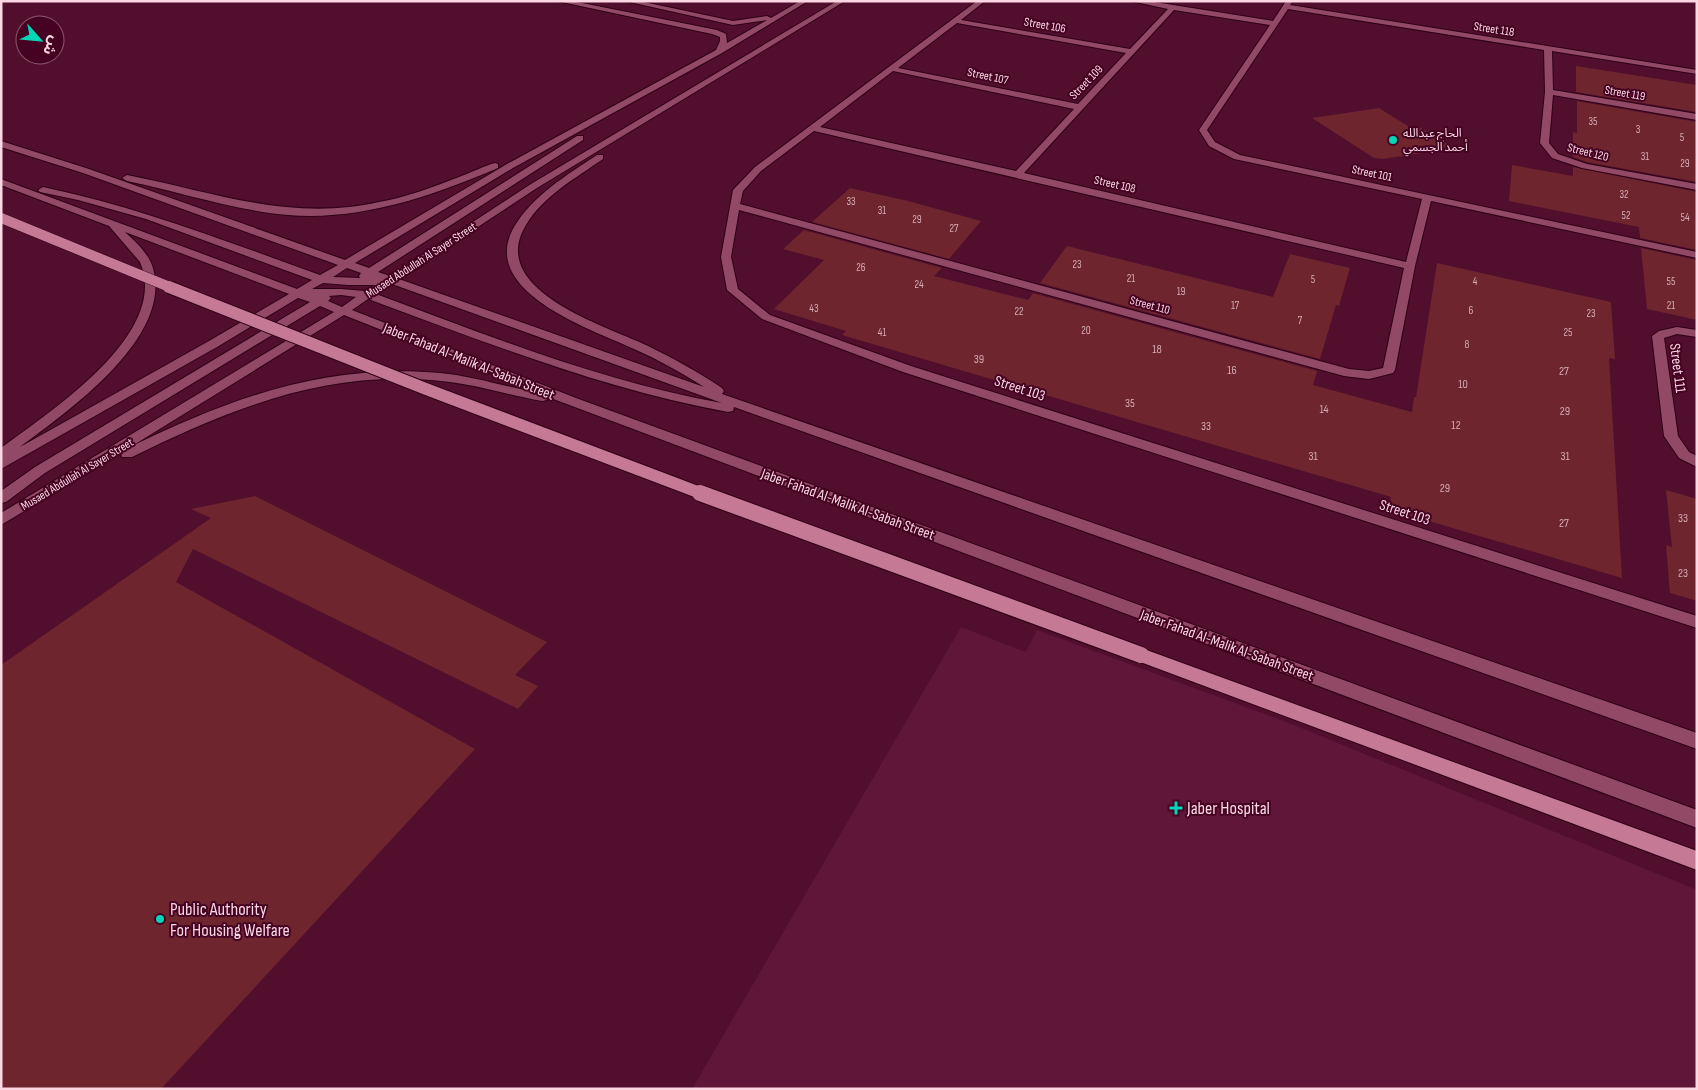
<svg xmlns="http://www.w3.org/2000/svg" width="1698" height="1090" viewBox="0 0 1698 1090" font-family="'Sofia Sans Condensed','Noto Sans Arabic',sans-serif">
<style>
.built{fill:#601638}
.building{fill:#6e252d}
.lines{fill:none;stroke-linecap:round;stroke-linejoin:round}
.minor-casing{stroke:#2e0015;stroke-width:2}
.highway-casing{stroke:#2e0015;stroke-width:2}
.minor{fill:#914965;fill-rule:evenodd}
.highway{fill:#c67995;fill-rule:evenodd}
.highway-bridge-far2-casing{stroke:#2e0015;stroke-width:11;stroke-linecap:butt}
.highway-bridge-far1-casing{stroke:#2e0015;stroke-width:14;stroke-linecap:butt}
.highway-bridge-casing{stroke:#2e0015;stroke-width:18;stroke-linecap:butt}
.highway-bridge-far2{stroke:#c67995;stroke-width:10}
.highway-bridge-far1{stroke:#c67995;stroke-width:12}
.highway-bridge{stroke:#c67995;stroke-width:16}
.poi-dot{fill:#05d5b6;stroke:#450223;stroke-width:2}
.labels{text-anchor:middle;stroke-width:4;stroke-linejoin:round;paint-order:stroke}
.far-number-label{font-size:11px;fill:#d7aab5}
.far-street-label{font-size:12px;fill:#fad7e2;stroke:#450223}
.far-poi-label{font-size:12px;fill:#fad7e2;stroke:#450223;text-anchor:start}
.number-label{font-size:12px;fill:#d7aab5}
.street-label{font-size:15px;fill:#fad7e2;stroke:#450223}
.near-poi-label{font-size:18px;fill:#fad7e2;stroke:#450223;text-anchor:start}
</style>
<rect width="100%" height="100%" fill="#510e2d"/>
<!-- built -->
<path class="built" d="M961 627 1026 652 1037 630 1294 725 1697 890V1089H692Z"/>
<!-- building -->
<path class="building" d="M1576 66 1697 85V112L1576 92Z
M1577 101 1697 122V182L1587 162 1573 157V132L1577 133Z
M1379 108 1411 128 1419 127 1454 148 1383 159 1374 158 1312 118Z
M1512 165 1573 176V167L1697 192V250L1640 238 1639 227 1509 201Z
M850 188 908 201 981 221 949 259 812 222Z
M804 230 942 268 934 276 1028 300 1033 293 1317 371 1313 385 1412 412 1414 397H1416L1437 263 1611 302 1615 359 1609 358 1622 578 1388 509 1391 497 842 335 846 331 774 309 824 260 783 249Z
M1067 246 1273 297 1290 254 1350 268 1339 306 1336 305 1320 359 1040 283Z
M1641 248 1697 260V320L1647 309Z
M1666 490 1697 499V601L1670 593 1666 545 1672 547Z
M255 496 547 642 515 675 538 686 518 709 193 549 176 582 475 749 161 1089H1V665L211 518 191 509Z"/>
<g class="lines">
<!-- minor casing -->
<g class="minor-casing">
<path id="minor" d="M557 1H572L717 30 726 34 727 43 767 20 733 25 625 1H639L733 21 767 16 771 18 800 1H808L722 53 513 168 355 263 369 268 577 136H583V140L378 272 390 276 531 184 837 1H845L537 188 399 279 704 387C682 373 659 360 634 349 593 330 477 292 514 227 533 195 567 175 597 155H603V159C576 178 543 196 526 225 486 290 606 326 646 345 673 358 698 372 722 388L724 391 722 394 1697 733V749L734 407 733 411 728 412C602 389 488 343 368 299L352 310 576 398 1697 810V828L548 397 547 400 542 401C508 395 475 384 441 381 327 369 232 408 132 457H122L121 453 1 525V513L334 312 320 306 45 473 6 502 1 503V491L35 467 310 302 298 298 217 347 1 469V448C49 412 171 334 140 262L109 226 1 185V179L297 289 312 280 146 219 78 200 40 192 38 190 43 187C139 207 228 242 320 275L338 265 83 173 1 147V141L89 169 345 260 507 164 716 50 720 41V37L712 34ZM125 232 289 294 209 341 20 447C68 411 173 338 153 268 149 254 136 242 125 232ZM347 268 361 273 359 276 360 278 333 277ZM323 283 348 285H376L365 291 341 289H312ZM392 284 722 403C602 382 490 336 376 294ZM341 295 356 297 342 307 328 301 331 298 329 296ZM344 315 537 392C505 387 473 376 440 373 327 363 233 397 132 446Z
M977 1H985L961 20 1130 49 1168 9 1131 1H1148L1273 21 1286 1H1293L1290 5 1697 70V74L1552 51 1553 90 1697 114V120L1553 95 1549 143 1558 154 1587 164 1697 184V190L1582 168 1552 158 1540 143 1545 92 1544 50 1288 9 1207 130 1215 142 1240 155 1697 252V258L1431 201 1415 266 1395 370 1393 373 1369 379 1344 376 739 210 731 257 738 289 770 315 911 366 1697 616V628L903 372 762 319 727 290 721 257 733 190 755 167ZM1174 10 1270 25 1199 130 1209 146 1234 159 1422 199 1406 262 1024 173ZM957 23 1126 53 1078 104 898 68ZM893 71 1074 109 1016 171 820 127ZM814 131 1404 268 1383 368 1369 371 1349 369 740 204 743 191 761 171Z
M495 163 498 164V168C432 196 361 221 288 215 233 210 180 192 127 181L122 178 127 175C214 192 290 222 379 202 407 197 433 187 459 177 471 173 483 166 495 163Z
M1677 327 1697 330V337L1677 334 1664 338 1678 436 1689 452 1697 456V467L1679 458 1664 436 1652 336 1659 331Z"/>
</g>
<!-- highway casing -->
<g class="highway-casing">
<path id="highway" d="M1141 648 1697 851V870L1135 660 1133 655 1135 650Z"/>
</g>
<!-- minor -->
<use href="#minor" class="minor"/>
<!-- highway -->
<use href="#highway" class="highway"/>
<!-- highway-bridge-far2 casing -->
<g class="highway-bridge-far2-casing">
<path id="highway-bridge-far2" d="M1 218 172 288"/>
</g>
<!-- highway-bridge-far1 casing -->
<g class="highway-bridge-far1-casing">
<path id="highway-bridge-far1" d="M169 287 426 389 703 494"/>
</g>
<!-- highway-bridge casing -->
<g class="highway-bridge-casing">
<path id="highway-bridge" d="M700 493 1141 655"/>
</g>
<!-- highway-bridge-far2 -->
<use href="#highway-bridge-far2" class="highway-bridge-far2"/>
<!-- highway-bridge-far1 -->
<use href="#highway-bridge-far1" class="highway-bridge-far1"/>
<!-- highway-bridge -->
<use href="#highway-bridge" class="highway-bridge"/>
</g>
<!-- markers -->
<g class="poi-dot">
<circle cx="1393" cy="140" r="5"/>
<path d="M1173.5 800.5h5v5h5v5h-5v5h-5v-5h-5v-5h5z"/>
<circle cx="160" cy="919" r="5"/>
</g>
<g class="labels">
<!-- far-number labels -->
<g class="far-number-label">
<text x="1593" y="125">35</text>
<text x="1638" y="133">3</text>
<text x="1682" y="141">5</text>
<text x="1645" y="160">31</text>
<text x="1685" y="167">29</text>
<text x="1624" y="198">32</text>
<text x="851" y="205">33</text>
<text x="882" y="214">31</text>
<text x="1626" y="219">52</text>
<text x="1685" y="221">54</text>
<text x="917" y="223">29</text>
<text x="954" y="232">27</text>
<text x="1077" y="268">23</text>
<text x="861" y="271">26</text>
<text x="1131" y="282">21</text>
<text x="1313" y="283">5</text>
<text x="1475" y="285">4</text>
<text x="1671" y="285">55</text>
<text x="919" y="288">24</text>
<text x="1181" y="295">19</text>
<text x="1235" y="309">17</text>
<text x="1671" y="309">21</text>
<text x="814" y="312">43</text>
<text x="1471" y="314">6</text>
<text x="1019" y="315">22</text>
<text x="1591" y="317">23</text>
<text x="1300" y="324">7</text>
<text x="1086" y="334">20</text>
<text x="882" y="336">41</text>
<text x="1568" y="336">25</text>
<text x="1467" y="348">8</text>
</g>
<!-- far-street labels -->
<g class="far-street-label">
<text transform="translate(1045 25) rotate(10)" y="4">Street 106</text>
<text transform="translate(1494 29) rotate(9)" y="4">Street 118</text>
<text transform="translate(988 76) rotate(12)" y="4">Street 107</text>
<text transform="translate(1086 82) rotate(-46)" y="4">Street 109</text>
<text transform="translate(1625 93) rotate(10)" y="4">Street 119</text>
<text transform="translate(1588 152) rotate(14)" y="4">Street 120</text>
<text transform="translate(1372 173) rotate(12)" y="4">Street 101</text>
<text transform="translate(1115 184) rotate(13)" y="4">Street 108</text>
<text transform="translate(421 260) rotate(-33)" y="4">Musaed Abdullah Al Sayer Street</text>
<text transform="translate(1150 305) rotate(15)" y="4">Street 110</text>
<text transform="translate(77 474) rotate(-31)" y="4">Musaed Abdullah Al Sayer Street</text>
</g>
<!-- far-poi labels -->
<g class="far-poi-label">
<text x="1403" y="137">الحاج عبدالله<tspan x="1403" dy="14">أحمد الجسمي</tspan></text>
</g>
<!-- number labels -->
<g class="number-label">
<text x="1157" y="353">18</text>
<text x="979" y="363">39</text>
<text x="1232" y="374">16</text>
<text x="1564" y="375">27</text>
<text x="1463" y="388">10</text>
<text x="1130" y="407">35</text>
<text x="1324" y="413">14</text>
<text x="1565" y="415">29</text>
<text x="1456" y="429">12</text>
<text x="1206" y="430">33</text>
<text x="1313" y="460">31</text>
<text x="1565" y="460">31</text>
<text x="1445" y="492">29</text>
<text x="1683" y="522">33</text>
<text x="1564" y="527">27</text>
<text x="1683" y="577">23</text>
</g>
<!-- street labels -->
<g class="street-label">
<text transform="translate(469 361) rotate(22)" y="5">Jaber Fahad Al-Malik Al-Sabah Street</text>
<text transform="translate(1678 368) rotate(83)" y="5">Street 111</text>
<text transform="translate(1020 388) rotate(18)" y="5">Street 103</text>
<text transform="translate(848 504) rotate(20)" y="5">Jaber Fahad Al-Malik Al-Sabah Street</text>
<text transform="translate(1405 512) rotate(18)" y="5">Street 103</text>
<text transform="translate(1227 645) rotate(20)" y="5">Jaber Fahad Al-Malik Al-Sabah Street</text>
</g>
<!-- near-poi labels -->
<g class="near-poi-label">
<text x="1187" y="814">Jaber Hospital</text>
<text x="170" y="915">Public Authority<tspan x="170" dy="21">For Housing Welfare</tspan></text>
</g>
</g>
<!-- border -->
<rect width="1698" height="1090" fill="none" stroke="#fad7e2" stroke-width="5"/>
<!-- north arrow -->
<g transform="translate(40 40) rotate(117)"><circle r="24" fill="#450223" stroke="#8d576f"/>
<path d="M0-4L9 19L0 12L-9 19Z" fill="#05d5b6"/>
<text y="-8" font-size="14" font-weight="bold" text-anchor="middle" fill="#fad7e2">ش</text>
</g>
</svg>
